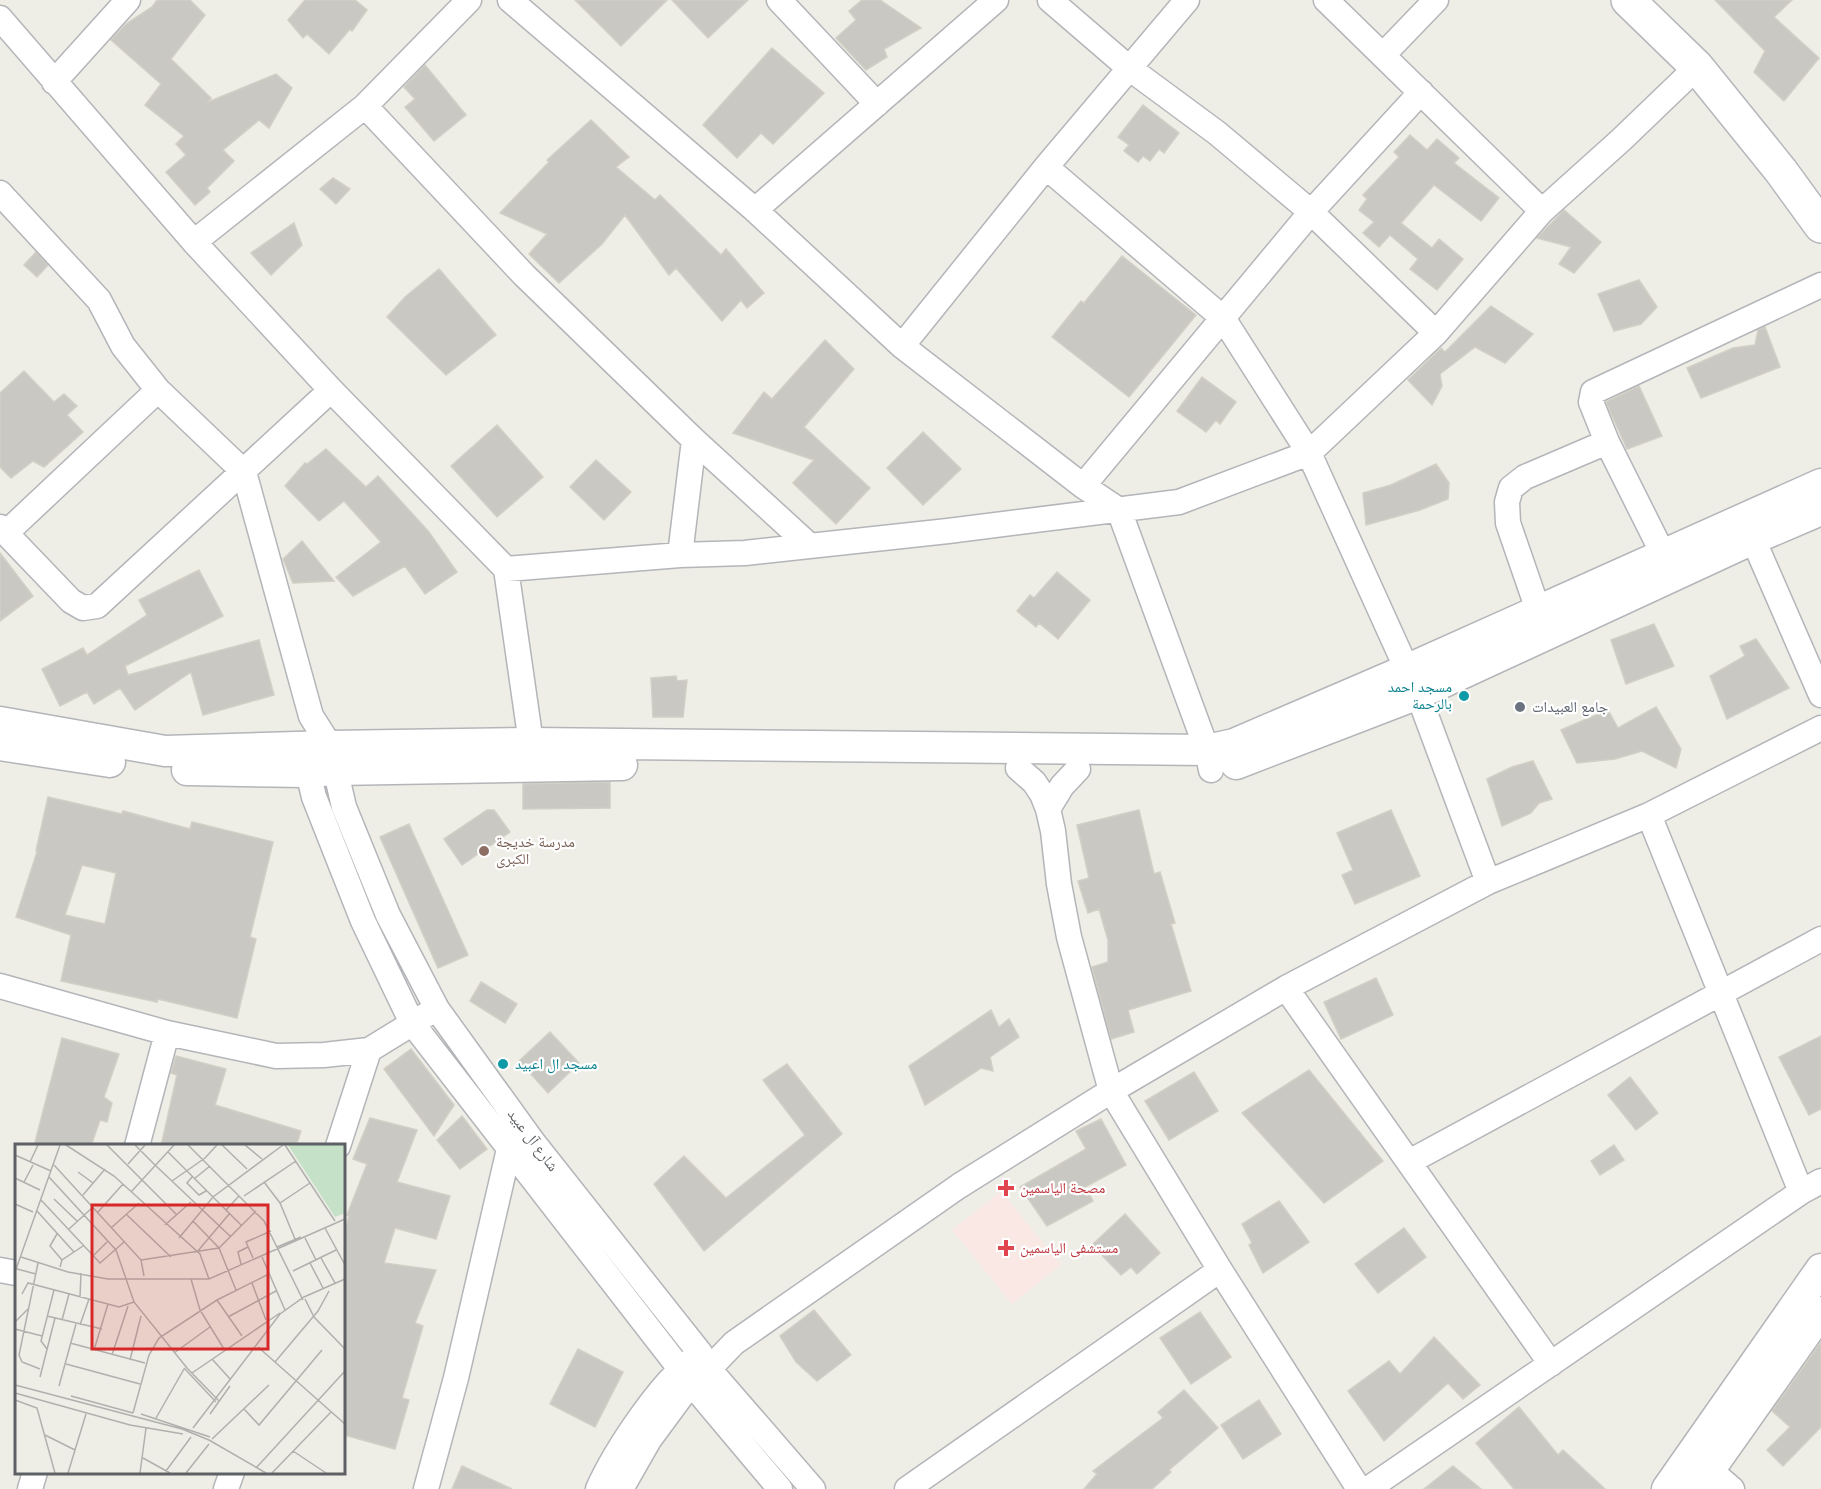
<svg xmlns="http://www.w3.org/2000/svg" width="1821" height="1489" viewBox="0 0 1821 1489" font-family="'Noto Sans','Noto Naskh Arabic',sans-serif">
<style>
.medical{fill:#f9e8e4}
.building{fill:#c9c8c2;stroke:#d2cfc5;stroke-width:1.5;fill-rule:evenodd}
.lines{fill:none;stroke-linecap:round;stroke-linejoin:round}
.minor-casing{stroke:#b3b5b9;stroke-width:27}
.tertiary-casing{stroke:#b3b5b9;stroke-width:33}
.secondary-casing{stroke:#b4b7bb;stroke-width:36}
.minor{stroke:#fff;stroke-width:24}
.tertiary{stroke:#fff;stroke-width:30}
.secondary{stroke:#fff;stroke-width:33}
.culture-dot{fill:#0f9aa8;stroke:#fff;stroke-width:2}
.worship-dot{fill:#6b7280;stroke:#fff;stroke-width:2}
.education-dot{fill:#8d6e63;stroke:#fff;stroke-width:2}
.health-dot{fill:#e0444e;stroke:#fff;stroke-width:2}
.labels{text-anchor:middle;stroke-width:4.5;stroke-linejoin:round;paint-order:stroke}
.culture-label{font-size:15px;fill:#0d838f;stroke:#fff;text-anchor:end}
.worship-label{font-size:15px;fill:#5b616d;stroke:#fff;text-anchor:start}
.education-label{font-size:15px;fill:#785e54;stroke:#fff;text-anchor:start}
.street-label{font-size:15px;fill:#5d6064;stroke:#fff}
.health-label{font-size:15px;fill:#be3a42;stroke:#fff;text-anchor:start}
.inset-road{fill:none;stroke:#b0b1ae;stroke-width:1.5}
.view{fill:#d62828;fill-opacity:0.15;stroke:#d62828;stroke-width:3}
.inset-edge{fill:none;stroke:#5d6064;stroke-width:3}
</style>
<rect width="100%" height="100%" fill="#eeede6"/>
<!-- medical -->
<path class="medical" d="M1001 1191 1061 1265 1012 1304 952 1230Z"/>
<!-- building -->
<path class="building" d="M157 0H190L205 15 171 59 211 98 208 102 276 74 292 88 269 128 259 120 223 150 234 161 207 188 210 192 195 205 166 172 186 155 176 144 184 136 145 105 161 84 111 40 126 24 152 7Z
M305 0H355L367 10 352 31 350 29 329 54 307 34 303 38 288 20Z
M575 0H667L621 46Z
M672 0H748L708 38Z
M862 0H880L921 28 884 49 887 57 866 70 836 38 856 20 849 11Z
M1715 0H1792L1774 17 1819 58 1784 101 1754 72 1765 51Z
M772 48 824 93 773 144 761 133 737 158 703 125Z
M425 65 466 115 434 141 405 107 415 99 404 87Z
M1143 105 1179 133 1164 153 1159 149 1150 161 1143 156 1138 162 1124 151 1129 145 1118 137Z
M591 120 629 157 616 167 655 200 660 195 721 255 726 249 764 293 747 308 741 300 722 321 676 268 669 275 625 215 602 244 559 283 529 254 547 234 500 213 549 162 547 160Z
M1410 135 1427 150 1437 139 1459 158 1454 163 1499 198 1481 221 1434 185 1401 223 1432 248 1439 239 1463 259 1437 290 1410 269 1418 259 1390 235 1379 247 1363 233 1374 222 1359 210 1367 199 1363 195 1399 157 1394 152Z
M333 178 350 189 336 204 320 189Z
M1564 210 1601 242 1574 273 1559 264 1571 247 1537 238Z
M294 223 302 245 271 275 251 253Z
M36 252 48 265 37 277 24 265Z
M1122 256 1196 315 1129 397 1052 337 1081 301 1084 303Z
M439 269 496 335 446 375 387 317 405 297Z
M1639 280 1657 307 1641 324 1614 331 1598 294Z
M1491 306 1533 334 1505 363 1475 347 1440 374 1442 386 1432 405 1408 380 1441 348 1445 352Z
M1765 327 1780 367 1701 398 1687 368 1733 348 1755 345 1758 330Z
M825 340 854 369 804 427 870 488 836 524 793 483 814 460 733 433 764 392 772 399Z
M24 371 54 402 64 394 77 406 67 415 83 432 44 467 33 461 11 478 0 467V393Z
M1202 377 1236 402 1220 424 1216 420 1206 432 1177 411Z
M1639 386 1662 436 1627 449 1606 402Z
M497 425 543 477 497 517 451 466Z
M923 432 961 469 923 505 887 468Z
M326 449 366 487 378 476 429 532 457 572 425 594 405 566 353 596 336 577 381 542 344 501 319 521 285 486 305 463 307 464Z
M596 460 631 492 604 520 570 487Z
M1436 464 1449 483 1448 499 1420 510 1366 525 1363 493 1391 485Z
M302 541 334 581 293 583 283 559Z
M0 553 33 596 0 621Z
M199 570 223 616 125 666 128 675 259 640 274 695 203 715 191 672 135 710 120 688 94 704 87 692 60 706 42 669 83 648 87 655 147 615 139 600Z
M1057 572 1090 600 1058 639 1039 623 1036 627 1017 611 1030 595 1034 598Z
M1654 624 1674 666 1626 684 1611 640Z
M1756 639 1789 688 1727 719 1710 676 1745 656 1740 646Z
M676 676 677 681 687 680 683 717H653L651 678Z
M1656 707 1681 749 1676 768 1642 751 1615 759 1577 763 1561 730 1608 710 1618 728Z
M1533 761 1552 799 1539 803 1531 813 1502 826 1487 779 1512 767Z
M610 782V808L523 809V784Z
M48 797 122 814 123 811 190 829 192 822 273 842 250 937 256 939 237 1018 158 999 157 1002 61 981 71 935 16 917 37 852 36 851ZM82 865 116 873 105 924 65 915Z
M487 810H494L510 832 462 865 444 839Z
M1139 810 1154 874 1160 872 1175 923 1171 924 1191 991 1128 1010 1134 1032 1111 1039 1092 967 1108 962V940L1099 909 1088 913 1078 881 1089 878 1077 825Z
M1391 810 1420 876 1355 904 1342 875 1353 870 1337 833Z
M409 824 468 955 438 968 380 837Z
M1376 978 1393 1015 1341 1039 1324 1002Z
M481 982 517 1004 505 1023 470 1001Z
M991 1010 999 1027 1009 1019 1019 1037 990 1057 993 1071 981 1068 925 1105 909 1066Z
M550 1032 579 1063 548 1093 519 1061Z
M1821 1036V1109L1809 1115 1779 1057Z
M62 1038 119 1054 104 1097 112 1103 107 1122 100 1120 91 1146H34Z
M411 1049 454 1105 434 1136 384 1069Z
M176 1056 226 1069 215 1105 301 1131 296 1146H161L177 1075 171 1073Z
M787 1064 842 1134 704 1251 654 1184 684 1156 726 1198 805 1135 763 1080Z
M1309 1070 1383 1161 1324 1203 1242 1113Z
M1194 1072 1218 1111 1169 1140 1145 1101Z
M1630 1077 1658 1113 1636 1130 1608 1095Z
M462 1116 487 1149 460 1169 437 1140Z
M370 1118 417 1130 397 1182 450 1196 436 1239 395 1228 384 1263 436 1270 415 1323 423 1326 402 1398 409 1400 395 1449 344 1435V1233L349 1216 347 1215 367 1164 353 1159Z
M1101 1119 1126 1165 1085 1187 1093 1201 1047 1226 1020 1187 1086 1149 1076 1131Z
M1614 1145 1624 1160 1600 1175 1591 1161Z
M1279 1201 1309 1242 1263 1273 1249 1245 1252 1243 1242 1224Z
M1125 1214 1160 1253 1137 1274 1131 1267 1121 1275 1092 1245Z
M1404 1228 1426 1257 1378 1293 1355 1264Z
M814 1310 851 1355 817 1381 796 1362 780 1336Z
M1200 1312 1231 1357 1191 1384 1160 1338Z
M1434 1337 1480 1385 1463 1399 1448 1383 1384 1441 1348 1391 1389 1361 1400 1374Z
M1821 1342V1427L1783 1466 1767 1450 1790 1427 1772 1411Z
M578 1349 623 1372 595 1427 550 1404Z
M1184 1390 1218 1428 1169 1470 1171 1472 1152 1489H1084L1097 1474 1093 1471 1163 1418 1158 1412Z
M1259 1400 1281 1434 1243 1459 1221 1425Z
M1519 1407 1558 1455 1563 1450 1605 1489H1514L1476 1443Z
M462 1466 512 1489H452Z
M1453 1466 1481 1489H1424Z"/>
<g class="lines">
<!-- minor casing -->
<g class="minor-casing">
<path id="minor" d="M510 0 755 210 902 346 1083 486 1119 510 1207 750 1211 770
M779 0 877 104
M1050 0 1129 68 1217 133 1311 212 1436 333
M1326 0 1542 211
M0 18 194 242 331 390 506 569 531 743
M1383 55 1436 0
M54 82 128 0
M365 106 524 275 694 440 810 546
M1046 167 1223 318 1309 453 1418 694 1488 882
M0 193 99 300 123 346 158 390 244 472 311 716 330 746 344 807 388 915 437 1009 533 1142 700 1353 709 1369 813 1489
M755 210 996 0
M194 242 365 106 469 0
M902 346 1046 167 1187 0
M1083 486 1311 212 1421 92
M0 527 71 601 83 608 97 606 331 390
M6 533 158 390
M1753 539 1821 695
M1663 554 1607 442 1591 402 1593 392 1821 285
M680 555 694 440
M506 569 680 555 745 553 948 531 1179 502 1309 453 1436 333 1542 211 1621 140 1697 67
M1538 610 1508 523 1507 502 1511 488 1525 477 1607 442
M304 756 314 797 363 921 412 1023 691 1383 780 1489
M1018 768 1034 782 1042 794 1048 809 1053 831 1059 884 1069 937 1111 1091 1220 1270 1359 1489
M1048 809 1062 786 1078 769
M1649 815 1801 1192
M0 986 167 1033 276 1056 324 1055 369 1050 426 1015
M1286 988 1551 1364
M137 1146 167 1033
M338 1146 369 1050
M1409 1162 1821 939
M0 1270 16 1273
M1710 1470 1732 1489
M30 1489 35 1472
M226 1489 232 1472
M426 1489 456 1378 509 1149
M598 1489C615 1451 660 1383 693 1359
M621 1489 649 1440 691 1383 709 1369 734 1343 959 1186 1111 1091 1286 988 1488 882 1649 815 1821 728
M907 1489 1220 1270
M1368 1489 1801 1192 1821 1181"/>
</g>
<!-- tertiary casing -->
<g class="tertiary-casing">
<path id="tertiary" d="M0 722 165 751 330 746 531 743 1207 750 1234 744 1406 670 1821 484
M0 745 110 762
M1236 764 1418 694 1753 539 1821 510
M187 770 306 772 335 770 622 765
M1667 1489 1821 1269
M1696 1489 1821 1312"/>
</g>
<!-- secondary casing -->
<g class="secondary-casing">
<path id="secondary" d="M1628 0 1697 67 1781 171 1821 226"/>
</g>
<!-- minor -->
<use href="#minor" class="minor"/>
<!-- tertiary -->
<use href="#tertiary" class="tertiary"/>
<!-- secondary -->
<use href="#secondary" class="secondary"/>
</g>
<!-- markers -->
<g class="culture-dot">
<circle cx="1464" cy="696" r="6"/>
<circle cx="503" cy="1064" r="6"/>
</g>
<circle class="worship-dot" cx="1520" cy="707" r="6"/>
<circle class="education-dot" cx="484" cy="851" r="6"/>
<g class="health-dot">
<path d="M1003 1179h6v6h6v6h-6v6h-6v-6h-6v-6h6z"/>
<path d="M1003 1239h6v6h6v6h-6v6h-6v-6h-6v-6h6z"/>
</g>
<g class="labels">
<!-- culture labels -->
<g class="culture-label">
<text x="1452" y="692">مسجد احمد<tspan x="1452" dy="17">بالرحمة</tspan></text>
<text x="515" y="1069" text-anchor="start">مسجد ال اعبيد</text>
</g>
<!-- worship labels -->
<g class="worship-label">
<text x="1532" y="712">جامع العبيدات</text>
</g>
<!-- education labels -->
<g class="education-label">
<text x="496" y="847">مدرسة خديجة<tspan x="496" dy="17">الكبرى</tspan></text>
</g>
<!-- street labels -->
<g class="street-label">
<text transform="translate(533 1140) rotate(53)" y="5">شارع آل عبيد</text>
</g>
<!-- health labels -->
<g class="health-label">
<text x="1020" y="1193">مصحة الياسمين</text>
<text x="1020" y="1253">مستشفى الياسمين</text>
</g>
</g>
<!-- overview -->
<g transform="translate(15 1144)">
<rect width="330" height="330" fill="#eeede6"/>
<path d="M273 1H330V69L320 73Z" fill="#c5e2c8"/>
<path class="inset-road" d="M51 1 99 32 185 110 194 135M92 1 162 71M120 1 140 21M173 1 249 77 288 156M207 1 232 25M230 1 247 15M270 1 320 77M153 8 226 81M0 11 36 27M15 18 23 1M113 20 130 1M39 21 126 116 129 132M140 21 216 93M63 28 78 39M34 33 101 106 119 158 172 224 204 257M177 33 172 39 184 51 191 47M0 34 25 46M179 35 195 22M157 37 190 14 202 1M9 38 18 21M249 38 265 59 280 95M116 48 159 1M68 51 90 25M229 52 281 17M39 55 62 77M26 56 85 119 109 98M265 59 295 39M0 60 18 68M211 66 224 52M22 67 59 108M83 68 108 40M112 71 156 113M178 77 204 104 221 146M150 81 176 58M96 84 124 59M310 84 330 121M54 85 78 63M42 90 35 102 47 116M164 94 198 53 268 1M290 94 301 116M262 103 286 93M182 108 215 69M78 112 92 98M6 113 53 128 93 135H194L330 75M247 113 270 166M238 114 231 98 256 87M306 114 320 139M126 116 204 104 241 67M23 119 4 211 7 218 25 225M295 119 308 144M226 120 223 108 233 103M45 123 47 116 68 102M2 125 21 130M278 127 321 106M0 128 45 1M176 135 185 166 209 205M237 139 251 176M7 150 13 139 104 163 119 158M65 153 66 129M290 155 299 173 330 205M202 156 227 192M32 172 87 185M213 173 261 147M47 176 54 150M0 178 13 165M65 181 74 155M0 185 27 192M55 199 130 219M243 203 330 280M32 205 26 197 39 146M79 206 93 160M159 209 195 183M97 211 113 162M197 215 216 236M115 216 126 172M260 218 303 167 314 147M51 220 125 240M169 224 201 258M177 229 265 169M25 233 40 174M0 241 167 285 194 296 251 329M44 242 61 180M0 249 115 281 168 290M56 252 118 269M0 256 22 264 40 329M229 265 244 281 307 206M118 269 134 211 144 194 202 156 254 130M126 270 195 293M195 270 215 242M141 274 169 225M178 284 265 170 289 153 330 135M30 291 60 306M197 295 254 241M278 307 311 329M128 314 155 329M241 324 330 227M151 327 176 293M53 329 71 270M125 329 131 284M171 329 194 300M257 329 316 268"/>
<path class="view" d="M77 61H253V205H77Z"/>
<rect width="330" height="330" class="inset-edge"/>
</g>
</svg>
